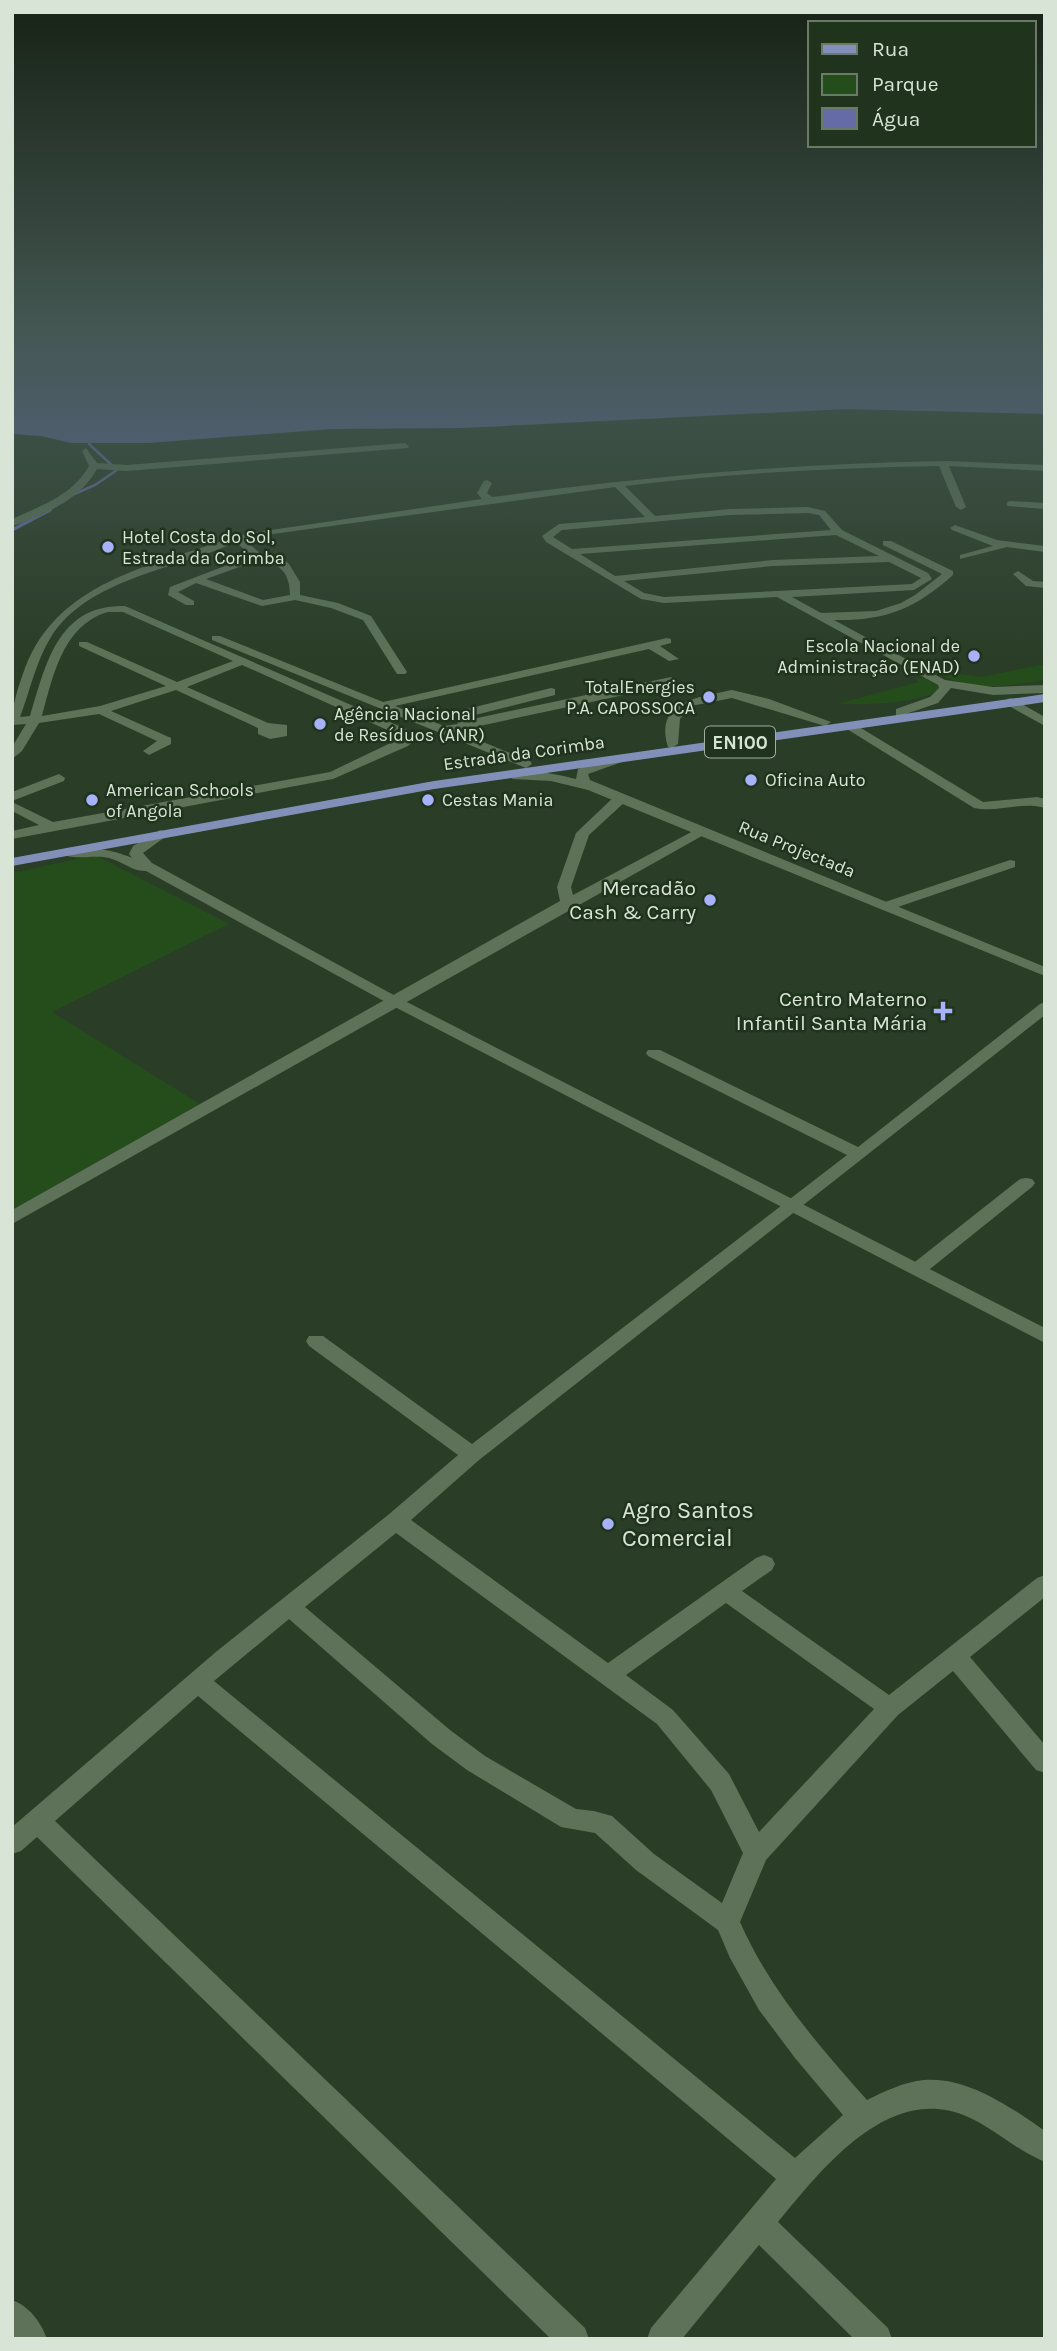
<svg xmlns="http://www.w3.org/2000/svg" width="1057" height="2351" viewBox="0 0 1057 2351" font-family="Karla,sans-serif">
<style>
.green{fill:#254d1b}
.water{fill:#646ba6}
.lines{fill:none;stroke-linecap:round;stroke-linejoin:round}
.stream-far1{stroke:#646ba6;stroke-width:2.5}
.stream{stroke:#646ba6;stroke-width:3.5}
.street{fill:#5d7258;fill-rule:evenodd}
.secondary{fill:#5d7258;fill-rule:evenodd}
.primary{fill:#8290b9;fill-rule:evenodd}
.poi-dot{fill:#a7b1fc;stroke:#20331c;stroke-width:2.5}
.labels{text-anchor:middle;stroke-width:5;stroke-linejoin:round;paint-order:stroke}
.far-poi-label{font-size:18px;fill:#d8e4d6;stroke:#20331c;text-anchor:start}
.far-street-label{font-size:18px;fill:#d8e4d6;stroke:#20331c}
.shield{fill:#20331c;stroke:#a1af9e;stroke-width:2}
.shield-label{font-size:19px;font-weight:bold;fill:#d8e4d6}
.poi-label{font-size:21px;fill:#d8e4d6;stroke:#20331c;text-anchor:end}
.near-poi-label{font-size:24px;fill:#d8e4d6;stroke:#20331c;text-anchor:start}
</style>
<rect width="100%" height="100%" fill="#2a3d26"/>
<!-- green -->
<path class="green" d="M929 662 953 673 982 677 1045 664V680C991 688 972 692 922 666L924 663Z
M920 678H925L940 688C926 704 859 705 837 704L919 682 915 679Z
M95 855 229 924 52 1012 200 1104 12 1210V873Z"/>
<!-- water -->
<path class="water" d="M12 334H1045V414L845 409 463 428 332 429 148 443H71L41 436 12 434Z"/>
<g class="lines">
<!-- stream-far1 -->
<path class="stream-far1" d="M72 495 95 485 117 470 89 444"/>
<!-- stream -->
<path class="stream" d="M12 530 50 510"/>
<!-- street -->
<path class="street" d="M405 443 409 446 408 448 127 471 97 469C81 499 43 516 12 526V519C41 506 73 495 89 466L82 451 86 448 97 463 127 465Z
M948 461 1045 465V471L949 466 966 507 961 510 956 507 939 466C834 468 729 473 625 486L655 516 730 509 808 507 825 511 842 530 928 573 932 579 914 590 792 597 821 613 876 611 901 603 915 595 942 574 883 545V541H891L953 571V575C915 609 885 621 834 620L945 680 993 687 1045 685V693L993 695 951 688 938 703 900 716 896 715V709L930 697 939 688 938 685 777 597 664 603 641 599 546 542 542 536 559 524 645 517 615 487 273 534 245 540 261 554 282 558 289 564 300 582V595L338 603 371 616 407 672 405 674H397L363 620 331 608 295 600 262 606 196 583 178 592 194 601V605H186L168 595 170 587 251 556 236 542C178 569 88 578 51 637 36 661 30 691 20 717L30 716C46 664 58 604 125 606L415 733V739L408 746 333 779 12 839V831L39 825 12 811V802L53 822 330 772 403 737 242 665 187 687 268 723 287 725V736L270 739 258 734V728L176 690 111 711 171 738V744L149 755 143 751 157 741 99 714 39 723 22 751 12 759V747L26 724 12 725C12 704 18 688 25 668 58 582 150 566 228 539L236 540 244 534 482 499 477 493 484 481 487 480 492 483 487 493 492 497C644 477 795 463 948 461ZM808 513 819 515 831 530 572 549 553 537 562 530 730 515ZM836 535 879 556 773 560 615 576 580 554ZM259 560C280 563 290 573 290 595L263 600 206 579ZM889 562 921 578 912 584 664 597 644 593 624 581 773 566ZM108 612H123L233 661 177 682 87 642H79V646L166 686 100 706 42 716C53 676 63 625 108 612Z
M1010 501 1045 503V509L1007 506V502Z
M955 525 997 540 1045 546V552L1007 547 960 559V555L993 546 952 530 950 528Z
M1018 571 1033 581 1045 582V588L1026 586 1013 574Z
M212 636H220L383 702 667 638 671 639V643L660 646 679 659 669 661 649 649 395 706 444 726 458 724 456 720 463 710 551 688 555 689V695L471 716 468 720 671 677 677 681 671 685 456 731 530 761 532 764 526 768 212 640Z
M732 690 769 699 831 722 825 726 732 698 691 706 680 719 678 744 672 748 668 747C653 700 701 697 732 690Z
M1011 698 1045 717V726L1007 705V699Z
M851 722 983 802 1037 797 1045 799V808C1021 801 999 813 974 808L847 729V723Z
M59 774 65 778 64 781 12 801V792Z
M621 794 628 798 626 801 589 835 571 887 573 895 697 829H707L709 832 12 1224V1210L560 901 557 887 576 833 616 795Z
M1010 860 1015 861V867L892 909 887 910 880 906 882 903Z
M1045 1002V1015L479 1460 411 1520 608 1663 756 1558 764 1555 772 1558 775 1564 772 1570 742 1591 889 1695 1037 1578 1045 1575V1597L970 1657 1045 1745V1773L1036 1770 953 1671 898 1715 766 1860 740 1922C770 1990 818 2045 867 2100 885 2091 904 2082 924 2080 967 2076 1012 2108 1045 2131V2162C1017 2151 994 2128 966 2116 888 2083 821 2170 778 2222L888 2328 892 2339H854L759 2245 682 2339H647L651 2328 776 2179 198 1696 55 1821 585 2328 589 2339H551L37 1837 21 1851 12 1854V1827L217 1651 388 1515 458 1455 309 1346 306 1341 309 1336H323L472 1444 847 1155 648 1056 646 1053 648 1050H660L858 1147 1040 1004ZM396 1533 657 1724 711 1790 743 1853 722 1903 654 1854 612 1816 594 1811 576 1809 485 1756 450 1730 305 1607ZM726 1603 874 1709 759 1832 729 1774 673 1710 626 1675ZM289 1619 432 1744 467 1770 561 1827 595 1833 636 1870 718 1930 730 1958 759 2010 795 2058 843 2115 795 2158 214 1681Z
M1026 1178 1032 1179 1035 1183 1032 1187 925 1273H911L909 1269 911 1265 1020 1179Z
M12 2300C29 2306 41 2322 47 2339H12Z"/>
<!-- secondary -->
<path class="secondary" d="M618 755 622 756V762L588 774 590 780 1045 967V976L588 790 551 781 513 779 507 775C520 765 560 775 576 779L578 769Z
M160 830 165 831V837L143 853 152 863 401 999 1045 1328V1343L391 1005 146 871C133 872 122 861 109 858 94 854 71 862 59 852 73 841 117 851 132 858L129 854 133 846Z"/>
<!-- primary -->
<path class="primary" d="M1045 694V702L434 789 12 866V858L434 781Z"/>
</g>
<!-- sky -->
<linearGradient id="sky" x2="0" y2="1"><stop stop-color="#172215"/><stop offset="0.5" stop-color="#445752"/><stop offset="1" stop-color="#445752" stop-opacity="0"/></linearGradient>
<rect width="1057" height="663" fill="url(#sky)"/>
<!-- markers -->
<g class="poi-dot">
<circle cx="108" cy="547" r="7"/>
<circle cx="974" cy="656" r="7"/>
<circle cx="709" cy="697" r="7"/>
<circle cx="320" cy="724" r="7"/>
<circle cx="751" cy="780" r="7"/>
<circle cx="92" cy="800" r="7"/>
<circle cx="428" cy="800" r="7"/>
<circle cx="710" cy="900" r="7"/>
<path d="M939.5 1000.5h7v7h7v7h-7v7h-7v-7h-7v-7h7z"/>
<circle cx="608" cy="1524" r="7"/>
</g>
<g class="labels">
<!-- far-poi labels -->
<g class="far-poi-label">
<text x="122" y="543">Hotel Costa do Sol,<tspan x="122" dy="21">Estrada da Corimba</tspan></text>
<text x="960" y="652" text-anchor="end">Escola Nacional de<tspan x="960" dy="21">Administração (ENAD)</tspan></text>
<text x="695" y="693" text-anchor="end">TotalEnergies<tspan x="695" dy="21">P.A. CAPOSSOCA</tspan></text>
<text x="334" y="720">Agência Nacional<tspan x="334" dy="21">de Resíduos (ANR)</tspan></text>
<text x="765" y="786">Oficina Auto</text>
<text x="106" y="796">American Schools<tspan x="106" dy="21">of Angola</tspan></text>
<text x="442" y="806">Cestas Mania</text>
</g>
<!-- far-street labels -->
<g class="far-street-label">
<text transform="translate(524 753) rotate(-8)" y="6">Estrada da Corimba</text>
<text transform="translate(797 849) rotate(22)" y="6">Rua Projectada</text>
</g>
<!-- shield labels -->
<rect class="shield" x="705" y="726.5" width="70" height="31" rx="5"/>
<g class="shield-label">
<text x="740" y="749">EN100</text>
</g>
<!-- poi labels -->
<g class="poi-label">
<text x="696" y="895">Mercadão<tspan x="696" dy="24">Cash &amp; Carry</tspan></text>
<text x="927" y="1006">Centro Materno<tspan x="927" dy="24">Infantil Santa Mária</tspan></text>
</g>
<!-- near-poi labels -->
<g class="near-poi-label">
<text x="622" y="1518">Agro Santos<tspan x="622" dy="28">Comercial</tspan></text>
</g>
</g>
<!-- border -->
<rect width="1057" height="2351" fill="none" stroke="#d8e4d6" stroke-width="28"/>
<!-- legend -->
<rect x="808" y="21" width="228" height="126" fill="#20331c" stroke="#6a7a66" stroke-width="2"/>
<rect x="822" y="44" width="35" height="10" fill="#8290b9" stroke="#6a7a66" stroke-width="2"/>
<text x="872" y="56" font-size="21" fill="#d8e4d6">Rua</text>
<rect x="822" y="74" width="35" height="21" fill="#254d1b" stroke="#6a7a66" stroke-width="2"/>
<text x="872" y="91" font-size="21" fill="#d8e4d6">Parque</text>
<rect x="822" y="108" width="35" height="21" fill="#646ba6" stroke="#6a7a66" stroke-width="2"/>
<text x="872" y="126" font-size="21" fill="#d8e4d6">Água</text>
</svg>
